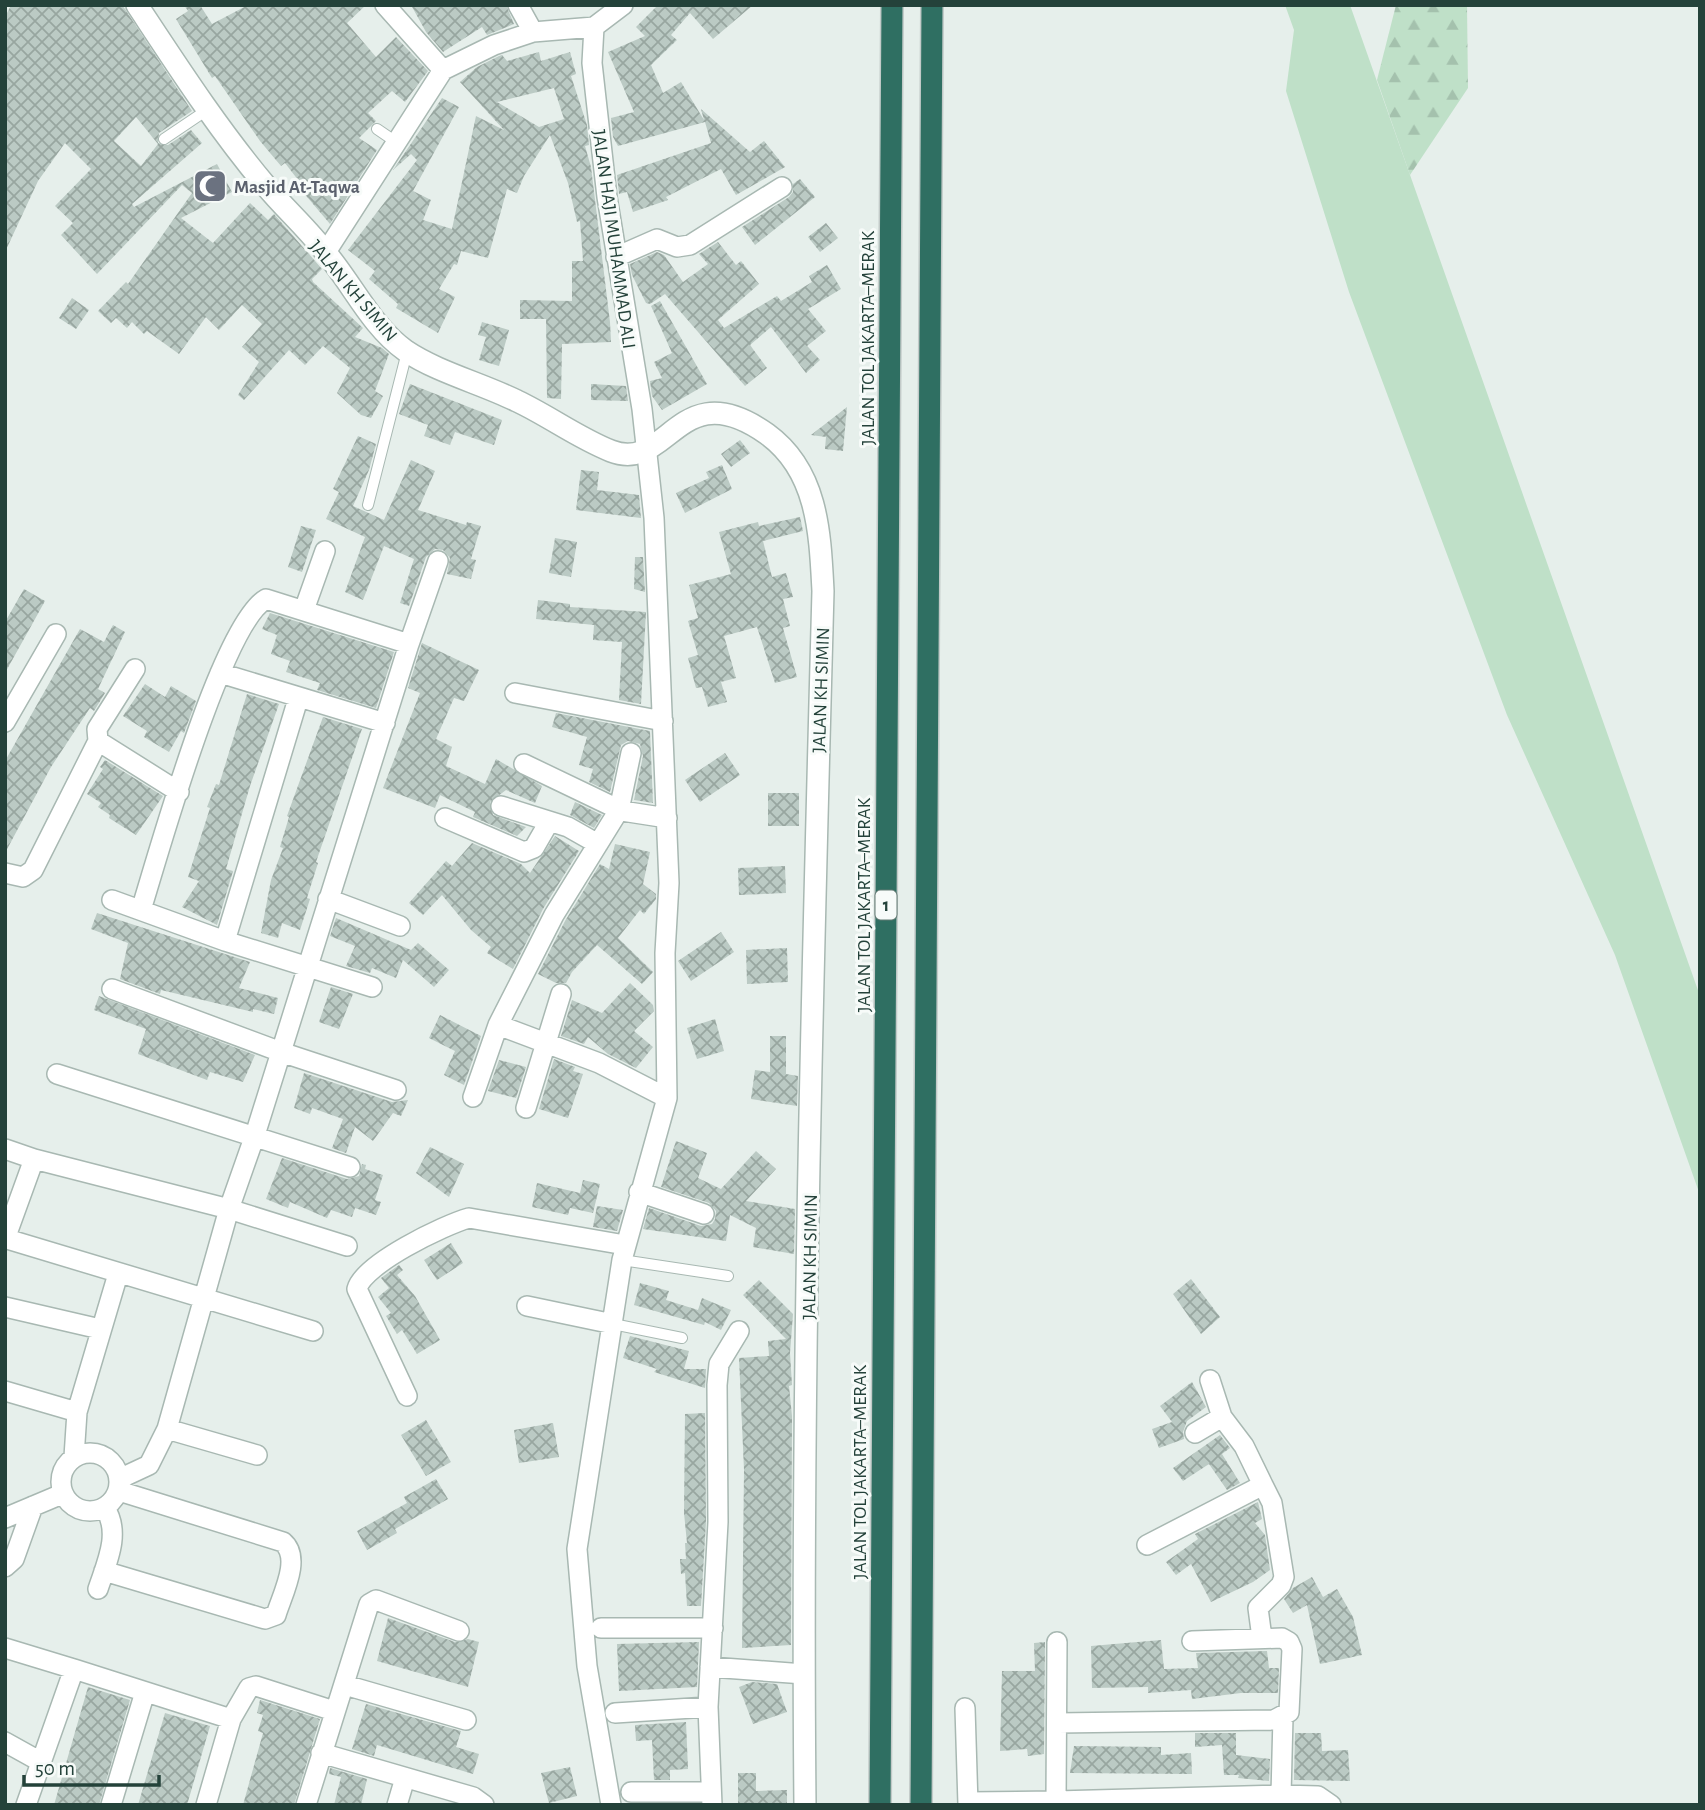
<svg xmlns="http://www.w3.org/2000/svg" width="1705" height="1810" viewBox="0 0 1705 1810" font-family="'Alegreya Sans',sans-serif">
<style>
.green{fill:#bfe0c8}
.forest{fill:url(#forest-firs)}
.building{fill:url(#building-cross-hatch);fill-rule:evenodd}
.lines{fill:none;stroke-linecap:round;stroke-linejoin:round}
.service-casing{stroke:#a8b8b2;stroke-width:12}
.minor-casing{stroke:#a8b8b2;stroke-width:22}
.tertiary-casing{stroke:#a8b8b2;stroke-width:24}
.motorway-casing{stroke:#c2cac8;stroke-width:24}
.service{stroke:#fff;stroke-width:10}
.minor{stroke:#fff;stroke-width:19}
.tertiary{stroke:#fff;stroke-width:21}
.motorway{stroke:#2f6f62;stroke-width:21}
.labels{text-anchor:middle;stroke-width:6;stroke-linejoin:round;paint-order:stroke}
.shield{fill:#f7fbf9;stroke:#637a73;stroke-width:2}
.shield-label{font-size:18px;font-weight:bold;fill:#24423a}
.worship-label{font-size:19px;font-weight:bold;fill:#5b616d;stroke:#f7fbf9;text-anchor:start}
.street-label{font-size:19px;fill:#24423a;stroke:#f7fbf9}
</style>
<defs>
<pattern id="forest-firs" width="22" height="20" patternUnits="userSpaceOnUse" patternTransform="scale(1.75)"><rect width="22" height="20" fill="#bfe0c8"/><path d="M5 1l3.5 6h-7zM16 11l3.5 6h-7z" fill="#a4c1ad"/></pattern>
<pattern id="building-cross-hatch" width="8" height="8" patternUnits="userSpaceOnUse" patternTransform="scale(1.75)"><rect width="8" height="8" fill="#bbcac4"/><path d="M0 0l8 8M0 8l8-8" fill="none" stroke="#98a6a0"/></pattern>
</defs>
<rect width="100%" height="100%" fill="#e6efeb"/>
<!-- green -->
<path class="green" d="M1285 5H1350L1700 996V1195L1615 955 1507 715 1349 292 1286 91 1294 30Z"/>
<!-- forest -->
<path class="forest" d="M1396 5H1467L1468 88 1410 175 1377 80Z"/>
<!-- building -->
<path class="building" d="M11 5H122L125 9 192 111 159 133 158 143 168 145 191 130 202 143 132 204 134 207 217 164 232 192 181 218 213 243 250 203 268 220 274 214 322 269 312 279 313 282 363 328 355 337 382 348 389 354 375 391 383 396 371 418 361 415 337 393 350 368 323 346 305 365 289 350 244 400 238 395 259 362 242 347 262 324 242 305 219 330 206 317 179 354 147 331 144 334 132 322 127 328 116 318 111 323 98 311 126 282 128 284 192 193 182 185 97 274 61 235 73 223 55 206 91 169 65 143 38 181 5 252V17ZM136 117 158 144 141 166 114 141Z
M184 5H200L212 24 248 5H366L347 23 376 57 396 37 428 71 405 102 392 91 368 113 376 121 359 138 377 150 330 224 302 191 305 189 285 163 281 166 260 141 215 76 212 78 176 19 188 11Z
M411 5H506L514 24 487 35 482 27 443 52 426 32Z
M658 5H753L713 39 690 13 671 35 677 40 651 65 663 93 681 82 704 120 701 109 750 152 764 141 785 167 736 195 721 169 666 197 668 200 633 212 627 192 619 194 617 175 711 143 705 122 618 146 613 137 611 118 634 112 608 52 645 36 636 27Z
M539 52 541 61 570 52 576 74 571 76 587 125 589 145 585 146 591 167 610 322 611 342 562 344 561 399 547 398 546 319H520V300L572 301V261H583L580 221 577 222 568 183 550 135 524 176 517 193 507 189 488 258 461 251 457 265 454 264 439 289 455 297 438 333 396 308 398 304 369 279 375 271 348 250 417 160 411 154 393 170 442 98 459 107 413 191 431 200 423 220 452 229 476 116 504 130 460 82 477 67 499 56 502 55 507 61ZM554 88 564 119 539 127 497 102Z
M800 179 815 197 755 245 742 227 789 197 793 192V184Z
M826 223 838 238 820 252 808 237Z
M718 242 736 265 741 261 759 284 718 320 724 328 777 296 781 301 812 282 809 276 827 265 841 289 808 309 826 331 807 346 820 360 806 373 771 327 750 345 767 368 745 386 665 294 650 304 646 303 632 275 630 264 657 252 664 255 683 282 708 264 699 254Z
M72 298 89 310 76 329 59 318Z
M660 301 707 384 662 410 652 396 650 381 662 378 654 362 672 353 651 306Z
M482 322 509 330 499 366 479 360 486 337 478 335Z
M410 384 502 420 494 445 455 432 450 445 424 436 428 425 399 414Z
M591 384 626 386 628 401 591 400Z
M847 407 843 451 825 449 826 437 811 435Z
M358 436 376 444 369 470 353 506 384 520 411 460 435 471 418 510 466 525 467 522 481 526 471 559 476 560 471 579 447 574 450 558 443 550 435 549 426 557 409 606 400 603 414 559 384 546 363 600 345 592 365 537 326 519 339 492 333 489Z
M740 440 750 453 731 467 721 454Z
M722 465 732 489 685 513 676 493 709 478 706 472Z
M581 470 599 472 597 490 639 495 641 518 576 510Z
M800 517 803 531 763 541 772 577 786 573 793 597 783 599 790 626 783 628 797 677 775 683 757 627 724 636 736 678 721 682 727 702 708 707 702 687 696 688 688 658 698 655 688 621 698 618 689 585 731 574 719 532 758 522 759 526Z
M301 526 316 530 302 572 288 567Z
M555 538 577 542 571 577 549 573Z
M635 557H643L645 592 634 589Z
M24 589 45 601 5 673V622Z
M538 600 570 604V607L646 612 641 704 619 700 622 642 593 640 594 625 536 619Z
M270 613 394 652 376 708 317 690 320 683 286 672 290 661 271 654 277 635 262 629Z
M113 625 125 632 98 689 105 693 94 711 90 708 51 767 5 853V761L80 629 104 642Z
M422 643 479 670 464 701 454 698 436 739 452 747 446 766 485 784 496 759 542 786 535 803 506 790 490 802 493 815 526 827 517 836 473 817 475 812 440 795 435 808 383 788 420 693 408 688Z
M145 684 165 697 171 686 196 701 184 733 181 731 169 752 144 737 147 731 123 716Z
M247 694 279 704 250 786 226 869 233 871 217 925 182 907 199 881 188 877 210 808 207 807 216 784 219 785Z
M556 713 650 731 653 803 634 800 643 756 640 744 628 741 621 745 610 792 589 782 593 769 579 765 587 737 552 727Z
M323 717 362 729 316 862 318 863 307 898 310 899 300 930 282 923 278 938 261 933 271 880 283 848 280 847 289 817 287 816Z
M725 753 740 775 700 802 685 780Z
M105 760 163 796 136 835 109 818 110 815 98 807 101 803 87 794 103 769 100 767Z
M768 793H799V826H768Z
M575 802 602 815 594 828 570 815Z
M555 836 579 851 543 909 513 969 487 953 491 947 471 930 442 895 423 915 409 903 446 861 452 866 472 843 521 864 530 873Z
M615 844 650 852 643 884 656 894V899L644 914 640 910 618 938 653 972 642 984 597 945 572 972 566 983H556L538 974 565 921 600 864 609 869Z
M785 866 786 893 739 895 738 868Z
M97 913 250 962 239 988 278 998 274 1014 253 1009V1012L161 990 160 994 120 979 128 943 91 929Z
M336 918 411 950 418 943 449 970 434 987 403 960 396 978 372 968 370 973 346 966 355 946 330 936Z
M721 932 734 952 691 981 678 961Z
M787 948 788 982 747 984 746 950Z
M630 983 653 1005 654 1011 634 1031 653 1047 636 1068 608 1054 588 1037 584 1044 561 1036 572 1000 602 1013Z
M331 987 353 994 339 1029 319 1022Z
M99 996 255 1055 243 1082 210 1072 207 1080 138 1054 146 1029 94 1010Z
M440 1015 481 1036 464 1085 444 1075 455 1051 429 1038Z
M715 1019 724 1051 697 1059 687 1028Z
M770 1036H786V1074L798 1076 797 1106 751 1099 755 1070 770 1072Z
M554 1059 575 1067 573 1071 583 1074 568 1118 539 1109Z
M499 1060 526 1067 516 1098 488 1091Z
M304 1073 392 1102 408 1100 401 1116 393 1113 373 1141 355 1127 346 1153 332 1148 343 1119 312 1108 310 1114 294 1108Z
M676 1141 707 1153 698 1178 721 1189 756 1151 776 1169 746 1201 795 1209 794 1254 753 1247 756 1228 730 1215 726 1241 643 1229 649 1208 701 1226 712 1224 715 1219 716 1211 709 1203 661 1187Z
M430 1147 464 1164 449 1197 416 1173Z
M282 1158 347 1179 359 1176 362 1164 366 1165 365 1169 383 1175 375 1200 381 1202 376 1215 355 1208 352 1217 331 1210 327 1218 290 1202 288 1208 266 1199Z
M583 1180 600 1184 593 1213 570 1208 568 1215 532 1207 537 1183 580 1193Z
M597 1206 623 1210 617 1231 593 1227Z
M451 1243 463 1263 437 1280 424 1260Z
M399 1265 403 1270 397 1275 415 1296 440 1340 417 1354 402 1330 397 1334 386 1316 391 1313 378 1297 389 1288 381 1278Z
M1191 1279 1220 1317 1201 1334 1173 1294Z
M759 1280 793 1314 790 1353 792 1385 789 1386 792 1416 791 1645 742 1648 744 1470 739 1358 769 1356 768 1341 786 1339 743 1295Z
M640 1283 669 1291 666 1300 698 1310 702 1298 731 1310 721 1330 705 1322 704 1325 634 1305Z
M630 1336 689 1351 684 1369H706L705 1388 654 1372 657 1369 623 1358Z
M1192 1382 1206 1407 1187 1421 1183 1432 1184 1439 1159 1448 1152 1429 1172 1422 1160 1406Z
M705 1413 706 1522 701 1606H687L685 1573 681 1574 680 1559H686L685 1543H687L684 1513 685 1414Z
M426 1420 451 1462 426 1476 401 1435Z
M553 1423 559 1457 519 1463 514 1430Z
M1220 1435 1230 1448 1222 1454 1240 1483 1227 1490 1209 1464 1183 1481 1173 1468Z
M436 1479 448 1499 395 1529 397 1533 367 1550 357 1531 407 1503 404 1497Z
M1258 1502 1262 1519 1255 1523 1265 1535 1270 1570 1253 1582 1211 1602 1191 1564 1176 1575 1166 1562 1198 1539 1195 1534Z
M1312 1577 1323 1597 1337 1589 1353 1617 1362 1655 1320 1664 1307 1605 1293 1613 1284 1599 1293 1588Z
M388 1618 455 1642 468 1639 479 1642 468 1687 377 1661Z
M1161 1640 1164 1669 1198 1668 1196 1653 1267 1651 1269 1668H1279L1278 1693H1241L1192 1699 1191 1690 1148 1693V1687L1092 1688 1091 1646Z
M699 1642 697 1687 619 1691 617 1644Z
M1045 1642 1044 1754 1028 1756 1027 1749 1000 1751 1002 1671H1035L1034 1643Z
M752 1682 777 1684 787 1712 753 1724 739 1687Z
M88 1687 130 1700 99 1805H54Z
M260 1700 320 1719 294 1805H243L263 1733 258 1731 263 1715 257 1713Z
M366 1704 461 1731 456 1747 479 1754 473 1774 377 1745 374 1756 352 1749Z
M165 1713 210 1726 187 1805H138Z
M686 1722 688 1769 670 1770V1780H654L652 1740 636 1741 635 1725Z
M1195 1733H1236V1755L1270 1759 1269 1781 1238 1778 1239 1775H1224L1222 1745 1195 1747Z
M1295 1733H1321L1322 1751 1348 1750 1350 1781 1294 1780Z
M1074 1746 1161 1747V1755L1191 1753 1192 1774 1070 1773Z
M570 1767 577 1796 549 1803 541 1773Z
M330 1768 367 1779 361 1805H334L341 1777 329 1774Z
M738 1773H756V1791L787 1790V1805H738Z"/>
<g class="lines">
<!-- service casing -->
<g class="service-casing">
<path id="service" d="M377 129 396 142
M164 139 207 110
M368 505 407 352
M622 1260 728 1276
M613 1324 682 1338"/>
</g>
<!-- minor casing -->
<g class="minor-casing">
<path id="minor" d="M385 5 443 70
M518 5 533 32
M594 27 592 63 607 197 642 409 654 518 669 883 665 953 667 1098 622 1260 577 1549 587 1666 611 1805
M326 252 443 70 494 45 533 32 594 27 623 5
M616 257 657 239 677 247 690 245 782 187
M304 610 325 551
M135 669 97 729 98 741 179 792
M220 673 385 723
M515 693 663 721
M298 699 225 941 372 987
M5 722 56 634
M524 764 622 811 667 818
M501 806 568 827 598 844
M445 818 524 852 534 848 549 822
M5 873 23 877 33 870 98 741
M328 899 400 926
M112 900 225 941
M141 910C159 852 222 624 266 599L409 644
M112 989 281 1052 396 1090
M498 1025 599 1063 667 1098
M57 1074 350 1167
M473 1097 498 1025 554 915 619 810 631 753
M526 1108 561 994
M5 1149 34 1159
M639 1192 704 1214
M5 1239 34 1159 229 1209 255 1135 409 644 438 561
M7 1239 313 1331
M527 1306 613 1324
M5 1307 100 1329
M5 1391 77 1412
M407 1396 357 1289C363 1264 444 1225 469 1218L625 1245
M167 1429 257 1455
M1195 1433 1222 1417
M61 1482a29 29 0 1 1 58 0a29 29 0 1 1-58 0Z
M74 1457 77 1412 118 1274
M119 1479 149 1465 167 1429 229 1209 347 1246
M5 1518 62 1494
M1147 1545 1263 1485 1244 1446 1222 1417 1210 1380
M5 1567 14 1559 33 1506
M104 1571 265 1619 276 1615C282 1595 302 1558 283 1542L119 1491
M98 1589C107 1562 121 1533 105 1508
M601 1628H713
M1262 1638 1258 1608 1281 1585 1284 1577 1272 1503 1263 1485
M5 1648 74 1669 26 1805
M710 1667 804 1674
M74 1669 231 1719
M345 1685 466 1720
M965 1708 968 1805
M615 1713 708 1707
M1058 1723 1274 1720 1289 1712 1292 1649 1289 1642 1282 1638 1192 1641
M5 1742 41 1762
M321 1753 473 1797 484 1805
M631 1792H711
M1281 1795 1283 1717
M968 1802 1056 1801 1057 1642
M111 1805 145 1692
M206 1805 231 1719 249 1688 256 1686 334 1711
M306 1805 369 1604 376 1600 459 1631
M397 1805 405 1778
M712 1805 708 1707 718 1522 717 1385 719 1364 739 1331
M1056 1805V1801L1281 1795 1318 1796 1331 1805"/>
</g>
<!-- tertiary casing -->
<g class="tertiary-casing">
<path id="tertiary" d="M137 5C178 67 218 129 266 186 285 209 308 229 326 253 353 285 371 326 406 351 437 372 483 384 517 401 549 416 578 438 611 451 669 474 678 371 767 434 818 471 820 533 823 591 812 996 801 1400 805 1805"/>
</g>
<!-- motorway casing -->
<g class="motorway-casing">
<path id="motorway" d="M880 1805 892 5
M921 1805 932 5"/>
</g>
<!-- service -->
<use href="#service" class="service"/>
<!-- minor -->
<use href="#minor" class="minor"/>
<!-- tertiary -->
<use href="#tertiary" class="tertiary"/>
<!-- motorway -->
<use href="#motorway" class="motorway"/>
</g>
<!-- icons -->
<defs>
<g id="mosque-square" transform="scale(1.75)"><rect x="-9" y="-9" width="18" height="18" rx="4" fill="#6b7280" stroke="#f7fbf9"/><path d="M3.5-4.9A6 6 0 1 0 3.5 4.9A5 5 0 1 1 3.5-4.9Z" fill="#fff"/></g>
</defs>
<g fill-rule="evenodd">
<use href="#mosque-square" x="210" y="186"/>
</g>
<g class="labels">
<!-- shield labels -->
<rect class="shield" x="875.5" y="890.5" width="21" height="29" rx="5"/>
<g class="shield-label">
<text x="886" y="911">1</text>
</g>
<!-- worship labels -->
<g class="worship-label">
<text x="234" y="193">Masjid At-Taqwa</text>
</g>
<!-- street labels -->
<g class="street-label">
<text transform="translate(615 239) rotate(82)" y="7">JALAN HAJI MUHAMMAD ALI</text>
<text transform="translate(354 290) rotate(50)" y="7">JALAN KH SIMIN</text>
<text transform="translate(867 338) rotate(-90)" y="7">JALAN TOL JAKARTA–MERAK</text>
<text transform="translate(820 690) rotate(-88)" y="7">JALAN KH SIMIN</text>
<text transform="translate(863 905) rotate(-90)" y="7">JALAN TOL JAKARTA–MERAK</text>
<text transform="translate(809 1257) rotate(-89)" y="7">JALAN KH SIMIN</text>
<text transform="translate(859 1472) rotate(-90)" y="7">JALAN TOL JAKARTA–MERAK</text>
</g>
</g>
<!-- border -->
<rect width="1705" height="1810" fill="none" stroke="#24423a" stroke-width="14"/>
<!-- scale -->
<path d="M24 1775v10h135v-10" fill="none" stroke="#24423a" stroke-width="3.5"/>
<text x="35" y="1775" font-size="21" fill="#24423a" stroke="#f7fbf9" stroke-width="5" paint-order="stroke">50 m</text>
</svg>
